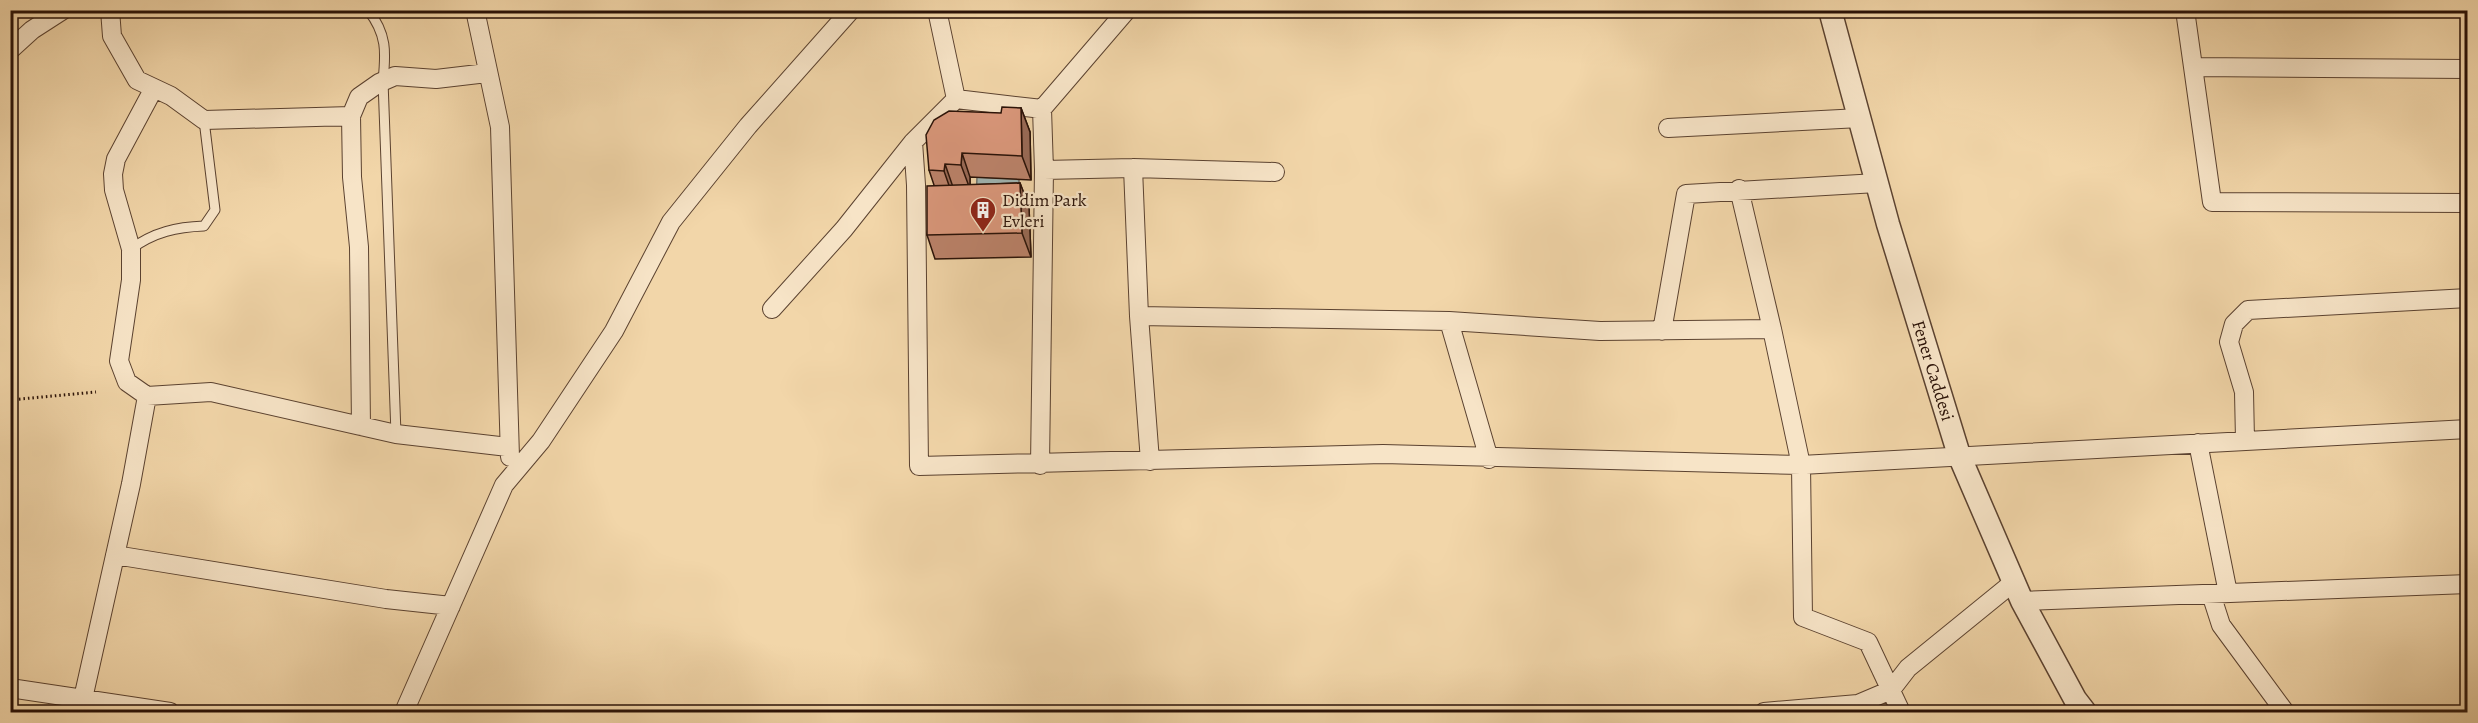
<svg xmlns="http://www.w3.org/2000/svg" width="2478" height="723" viewBox="0 0 2478 723" font-family="Alegreya,serif">
<style>
.water{fill:#a0b6b4;stroke:#70746f;stroke-width:1.5}
.lines{fill:none;stroke-linecap:round;stroke-linejoin:round}
.service-casing{stroke:#5b4230;stroke-width:11}
.minor-casing{stroke:#5b4230;stroke-width:20}
.tertiary-casing{stroke:#5b4230;stroke-width:25}
.path{stroke:#291107;stroke-width:3;stroke-dasharray:1.5 3;stroke-linecap:butt}
.service{stroke:#f7e4c7;stroke-width:9}
.minor{stroke:#f7e4c7;stroke-width:18}
.tertiary{stroke:#f7e4c7;stroke-width:22}
.wall{fill:#bc836b;stroke:#291107;stroke-width:1.5}
.shaded-wall{fill:#996a57;stroke:#291107;stroke-width:1.5}
.building{fill:#db987c;stroke:#291107;stroke-width:1.5}
.labels{text-anchor:middle;stroke-width:4.5;stroke-linejoin:round;paint-order:stroke}
.poi-label{font-size:18px;fill:#291107;stroke:#f7e4c7;text-anchor:start}
.street-label{font-size:18px;fill:#291107;stroke:#f7e4c7}
</style>
<rect width="100%" height="100%" fill="#f2d6a9"/>
<filter id="stains"><feTurbulence type="fractalNoise" baseFrequency=".00333" numOctaves="4"/><feColorMatrix values="0 0 0 0 .2 0 0 0 0 .09 0 0 0 0 .02 0 0 0 .5 -.17"/></filter>
<radialGradient id="worn" r=".72"><stop offset=".6" stop-color="#630" stop-opacity="0"/><stop offset="1" stop-color="#630" stop-opacity=".3"/></radialGradient>
<!-- water -->
<path class="water" d="M977 177 1019 179V202L976 201Z"/>
<g class="lines">
<!-- service casing -->
<g class="service-casing">
<path id="service" d="M368 10C387 34 386 52 383 81L396 434
M131 249C154 232 177 227 204 226L215 210 204 120"/>
</g>
<!-- minor casing -->
<g class="minor-casing">
<path id="minor" d="M110 10 112 36 137 80 171 96 204 120 351 116
M475 10 500 127 510 457
M937 10 956 99
M2185 10 2212 202 2468 203
M10 50 32 30 63 10
M2195 67 2468 69
M154 88 116 159 113 174 114 190 131 249V280L119 361 127 382 147 396 211 392 396 434 508 447
M1668 128 1860 118
M913 142 916 185 919 466 1383 454 1801 465 2468 429
M1133 168 1139 316 1150 461
M1044 170 1133 168 1275 172
M1739 189 1772 329
M772 309 844 229 913 142 956 99 1042 109
M1139 316 1449 321 1600 331 1772 329 1801 465 1803 617 1868 642 1901 712
M1449 321 1489 459
M1662 331 1686 194 1877 183
M361 426 359 247 352 177 351 116 359 97 379 83 395 76 436 79 487 73
M2245 440 2244 392 2229 342 2234 324 2248 310 2468 298
M2198 443 2228 593
M1040 465 1044 170 1042 109 1127 10
M115 555 386 599 451 606
M2211 594 2221 625 2285 712
M2022 601 2468 584
M10 688 170 712
M80 712 131 484 147 396
M404 712 504 485 541 441 614 331 671 222 748 126 851 10
M1764 712 1858 704 1891 690 1908 668 2015 581"/>
</g>
<!-- tertiary casing -->
<g class="tertiary-casing">
<g id="tertiary">
<path id="s1" d="M1830 10 1888 224 1959 455 2022 601 2075 699 2085 712"/>
</g>
</g>
<!-- path -->
<path class="path" d="M10 400 96 392"/>
<!-- service -->
<use href="#service" class="service"/>
<!-- minor -->
<use href="#minor" class="minor"/>
<!-- tertiary -->
<use href="#tertiary" class="tertiary"/>
</g>
<!-- wall -->
<path class="wall" d="M1021 108 1030 132 1031 180 970 177V185L1020 183 1029 207 1031 257 935 259 927 235 934 185 929 170 1001 113Z"/>
<!-- shaded-wall -->
<path class="shaded-wall" d="M1021 108 1030 132 1031 180 1022 156Z
M962 153 970 177V189L961 165Z
M945 164 953 187 952 194 944 171Z
M1020 183 1029 207 1031 257 1022 233Z"/>
<!-- building -->
<path class="building" d="M1002 107 1021 108 1022 156 962 153 961 165 945 164 944 171 929 170 926 135 934 120 949 111 1001 113Z
M1020 183 1022 233 927 235V186Z"/>
<!-- icons -->
<defs>
<g id="building-pin" transform="scale(1.35)"><path d="M0 17L-7.5 6A9.5 9.5 0 1 1 7.5 6Z" fill="#8f2418" stroke="#f7e4c7"/><path d="M-4-6H4V6H1V3H-1V6H-4ZM-2.5-4.3h1.7v1.8h-1.7ZM.8-4.3h1.7v1.8H.8ZM-2.5-1h1.7V.8h-1.7ZM.8-1h1.7V.8H.8Z" fill="#fff"/></g>
</defs>
<g fill-rule="evenodd">
<use href="#building-pin" x="983" y="210"/>
</g>
<g class="labels">
<!-- poi labels -->
<g class="poi-label">
<text x="1002" y="206">Didim Park<tspan x="1002" dy="21">Evleri</tspan></text>
</g>
<!-- street labels -->
<g class="street-label">
<text dy="6" stroke="none"><textPath href="#s1" startOffset="375">Fener Caddesi</textPath></text>
</g>
</g>
<!-- margin -->
<rect width="2478" height="723" fill="none" stroke="#f2d6a9" stroke-width="36"/>
<rect x="12" y="12" width="2454" height="699" fill="none" stroke="#291107" stroke-width="3"/>
<rect x="18" y="18" width="2442" height="687" fill="none" stroke="#291107" stroke-width="1.5"/>
<rect width="100%" height="100%" filter="url(#stains)"/>
<rect width="100%" height="100%" fill="url(#worn)"/>
</svg>
